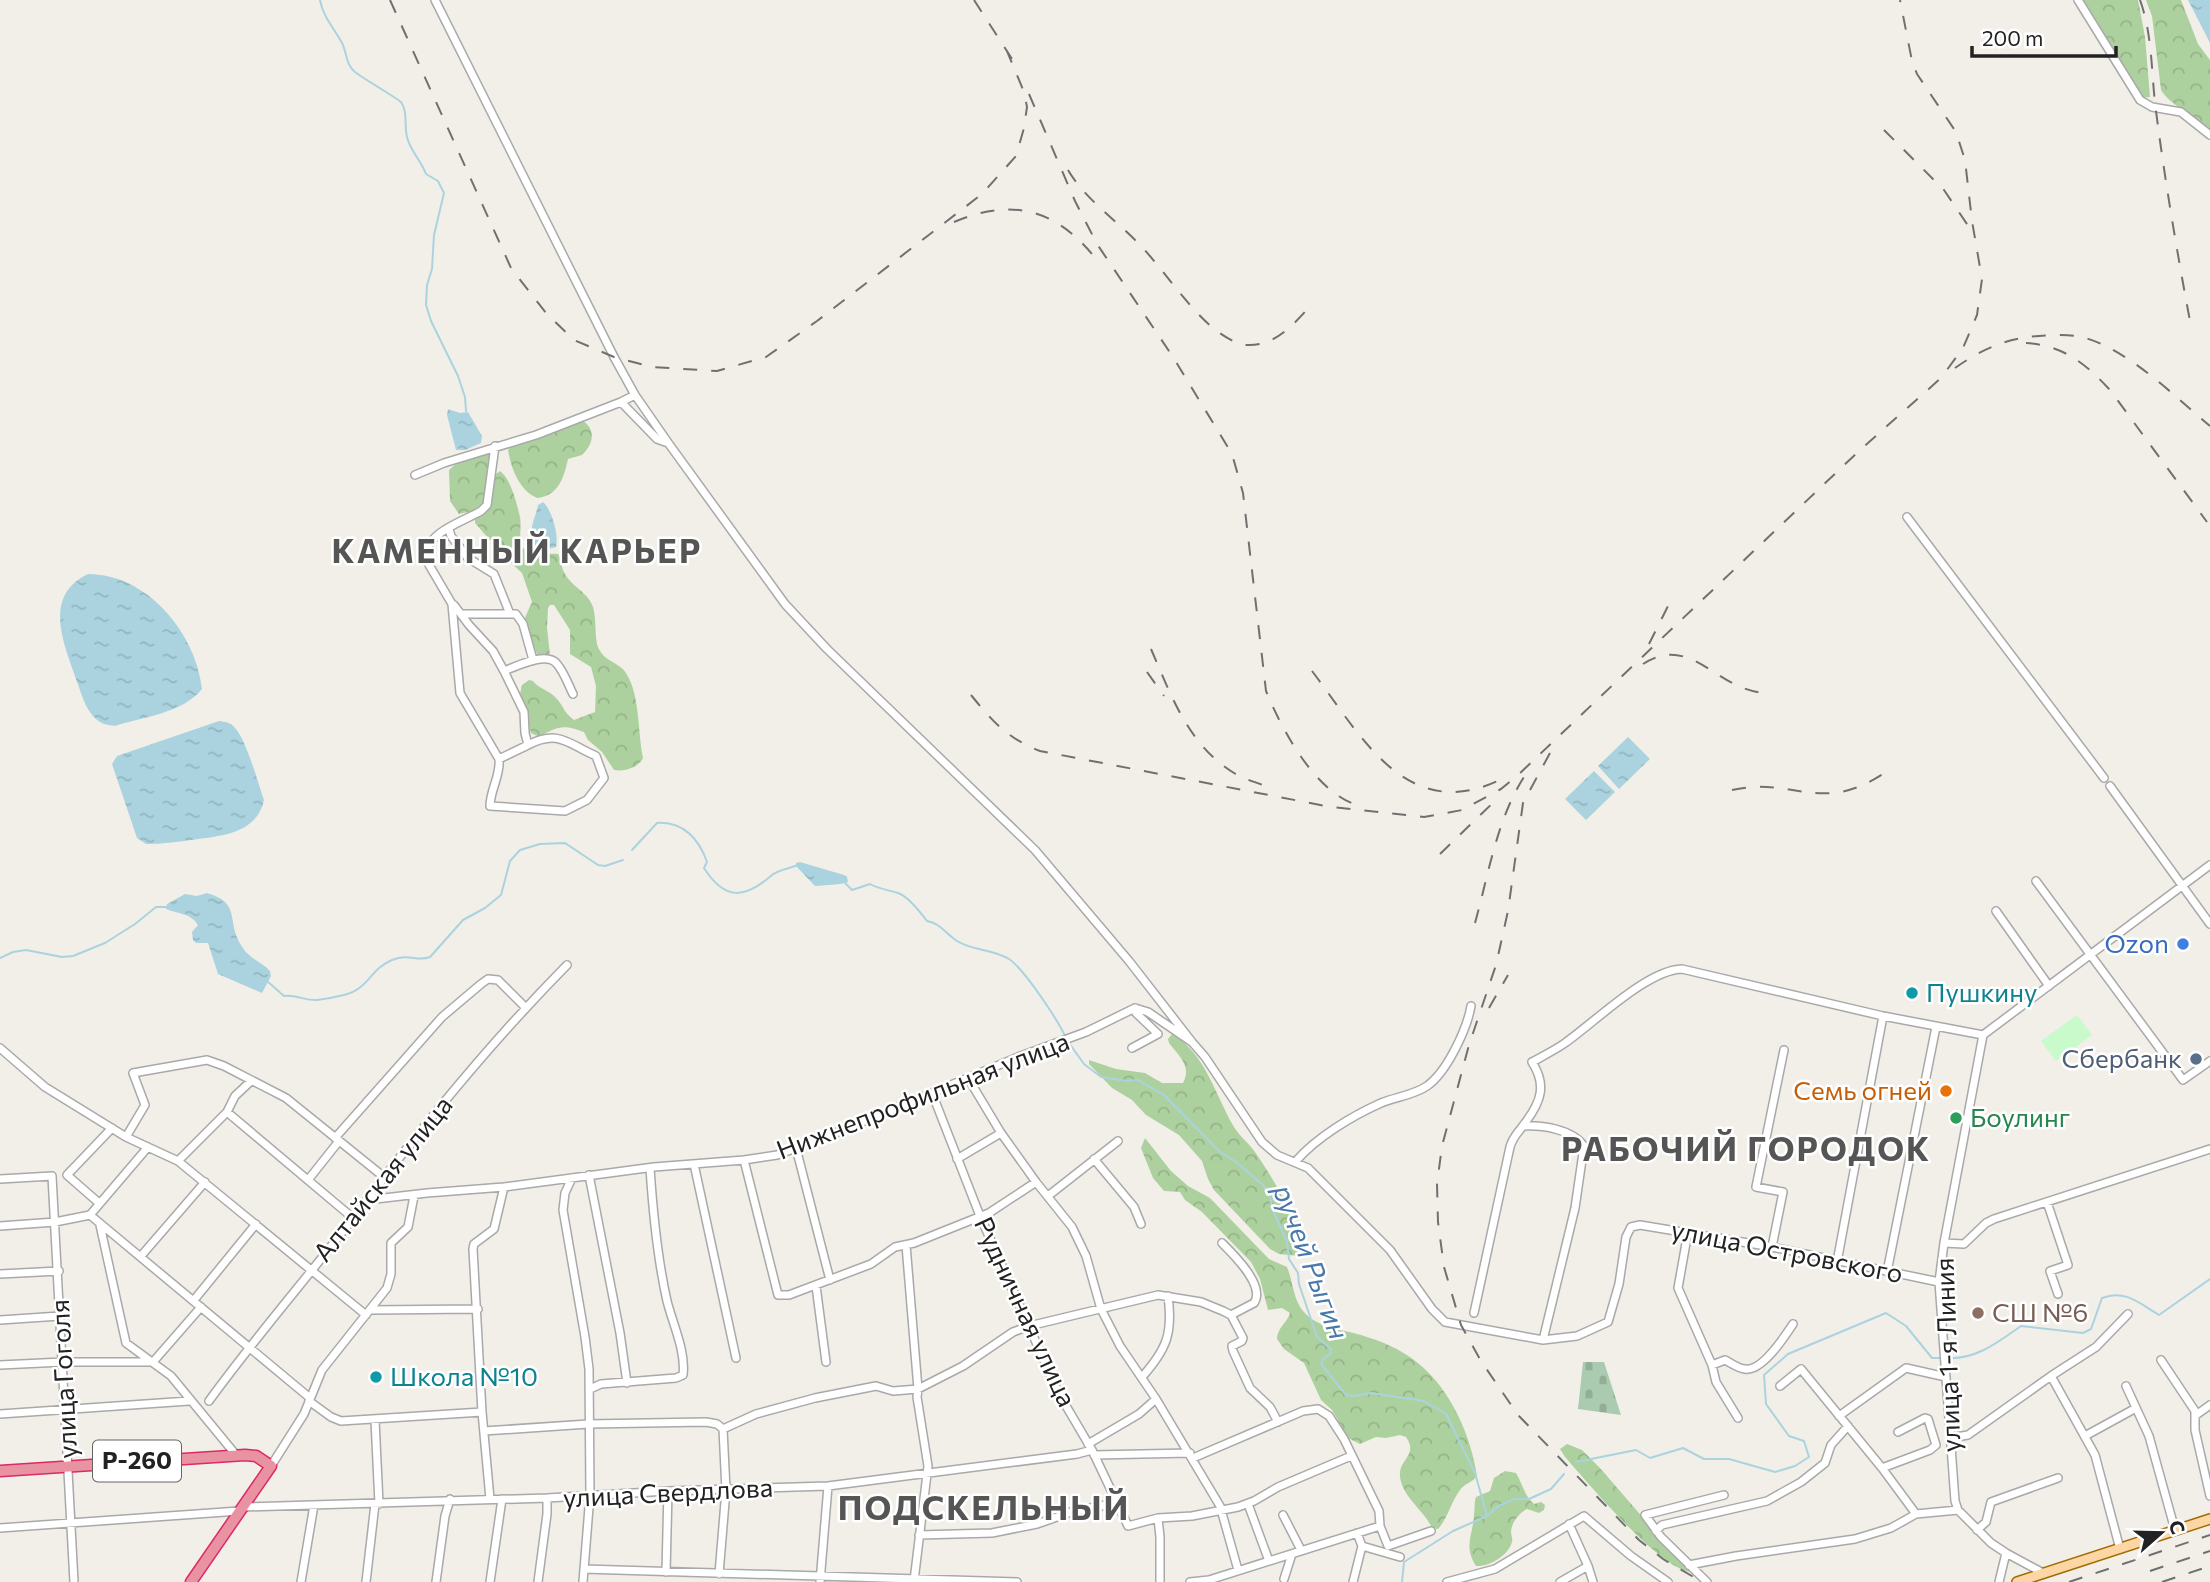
<svg xmlns="http://www.w3.org/2000/svg" width="2210" height="1582" viewBox="0 0 2210 1582" font-family="Commissioner,sans-serif">
<style>
.forest{fill:url(#forest-crowns)}
.cemetery{fill:url(#cemetery-stones)}
.park{fill:#c8facc}
.water{fill:url(#water-ripples)}
.lines{fill:none;stroke-linecap:round;stroke-linejoin:round}
.stream{stroke:#aad3df;stroke-width:2}
.minor-casing{stroke:#a9a9a9;stroke-width:10}
.major-casing{stroke:#a06b00;stroke-width:12}
.highway-casing{stroke:#dc2a67;stroke-width:13}
.minor{stroke:#fff;stroke-width:7}
.major{stroke:#fcd6a4;stroke-width:9}
.highway{stroke:#e892a2;stroke-width:10}
.rail{stroke:#707070;stroke-width:2;stroke-dasharray:14 14;stroke-linecap:butt}
.shop-dot{fill:#3f7fe0;stroke:#fff;stroke-width:2.5}
.culture-dot{fill:#0f9aa8;stroke:#fff;stroke-width:2.5}
.service-dot{fill:#5c6f8a;stroke:#fff;stroke-width:2.5}
.food-dot{fill:#e8710a;stroke:#fff;stroke-width:2.5}
.leisure-dot{fill:#2e9e5b;stroke:#fff;stroke-width:2.5}
.education-dot{fill:#8d6e63;stroke:#fff;stroke-width:2.5}
.labels{text-anchor:middle;stroke-width:5;stroke-linejoin:round;paint-order:stroke}
.shield{fill:#fff;stroke:#646464;stroke-width:2}
.shield-label{font-size:24px;font-weight:bold;fill:#222}
.shop-label{font-size:26px;fill:#366cbe;stroke:#fff;text-anchor:end}
.culture-label{font-size:26px;fill:#0d838f;stroke:#fff;text-anchor:start}
.service-label{font-size:26px;fill:#4e5e75;stroke:#fff;text-anchor:end}
.food-label{font-size:26px;fill:#c56008;stroke:#fff;text-anchor:end}
.street-label{font-size:26px;fill:#222;stroke:#fff}
.leisure-label{font-size:26px;fill:#27864d;stroke:#fff;text-anchor:start}
.education-label{font-size:26px;fill:#785e54;stroke:#fff;text-anchor:start}
.water-label{font-size:28px;font-style:italic;fill:#4a7aab;stroke:#fff}
.district-label{font-size:33px;font-weight:bold;letter-spacing:2px;fill:#555;stroke:#fff}
</style>
<defs>
<pattern id="forest-crowns" width="20" height="18" patternUnits="userSpaceOnUse" patternTransform="scale(1.75)"><rect width="20" height="18" fill="#add19e"/><path d="M2 6a3 3 0 1 1 6 0M12 15a3 3 0 1 1 6 0" fill="none" stroke="#95b388"/></pattern>
<pattern id="cemetery-stones" width="16" height="16" patternUnits="userSpaceOnUse" patternTransform="scale(1.75)"><rect width="16" height="16" fill="#aacbaf"/><path d="M2 7V4a2 2 0 0 1 4 0v3zM10 15v-3a2 2 0 0 1 4 0v3z" fill="#92ae96"/></pattern>
<pattern id="water-ripples" width="26" height="14" patternUnits="userSpaceOnUse" patternTransform="scale(1.75)"><rect width="26" height="14" fill="#aad3df"/><path d="M2 4q2-2 4 0t4 0M15 11q2-2 4 0t4 0" fill="none" stroke="#92b5bf"/></pattern>
</defs>
<rect width="100%" height="100%" fill="#f2efe9"/>
<!-- forest -->
<path class="forest" d="M2081 0H2138L2145 37 2150 97 2143 98Z
M2146 0H2181L2198 44 2210 60V129C2196 117 2170 105 2161 90L2152 16Z
M582 420C597 430 593 445 582 455L568 459C564 478 558 496 537 498 519 490 511 468 508 450L512 445Z
M488 451 491 457 484 502 473 511 459 514 450 501 449 470 458 462Z
M500 471C511 479 517 504 520 517 522 527 517 541 525 550 530 556 550 553 558 554 562 561 561 568 565 574 572 587 588 592 593 607 597 620 594 640 599 649 605 662 619 662 626 673 640 694 638 734 643 758 638 768 624 772 614 770L602 752 588 740 584 732C564 724 557 726 539 737L531 733 520 694 522 685 529 680 533 681C539 689 549 690 556 698 564 706 563 712 574 720L595 712 596 686 591 667 570 654V630L554 605H550L548 608 547 628 550 655 540 656 537 654 524 620 532 602 522 573 509 561 502 548 489 539 475 523V518C494 504 492 496 496 474Z
M1172 1034C1205 1052 1216 1097 1234 1127 1240 1137 1249 1143 1255 1152 1270 1173 1304 1229 1304 1254L1300 1256 1279 1254 1270 1249 1214 1190 1208 1179 1202 1161 1179 1135 1146 1115 1132 1100 1112 1088 1089 1064V1060L1116 1069 1145 1073 1162 1083H1183C1192 1066 1179 1056 1169 1043L1168 1039Z
M1145 1138 1171 1171 1188 1186 1210 1198 1269 1259 1287 1267C1293 1281 1293 1299 1303 1311 1319 1329 1341 1329 1361 1335 1381 1341 1403 1350 1419 1364 1451 1390 1471 1436 1477 1476 1472 1483 1465 1483 1460 1490 1451 1502 1448 1518 1438 1529L1432 1528C1424 1510 1403 1498 1400 1477 1398 1458 1419 1456 1406 1437L1400 1435 1386 1438 1376 1437 1360 1444 1348 1438 1332 1410 1321 1400 1304 1363 1284 1349 1277 1339C1277 1328 1287 1323 1290 1313L1282 1308 1268 1310 1260 1279 1251 1262 1202 1212 1185 1200 1180 1192 1164 1191 1153 1178 1141 1148Z
M1567 1444 1582 1450 1600 1468 1690 1572C1658 1567 1589 1484 1565 1457L1560 1449Z
M1505 1471 1516 1473C1523 1485 1524 1495 1534 1504L1541 1502 1545 1505 1544 1510 1539 1513 1527 1509C1519 1513 1512 1522 1511 1531 1511 1535 1513 1539 1512 1542 1508 1556 1489 1567 1476 1566 1463 1545 1473 1536 1474 1515 1475 1508 1474 1503 1476 1497L1490 1491 1494 1478Z"/>
<!-- cemetery -->
<path class="cemetery" d="M1583 1362H1604L1621 1415 1578 1409Z"/>
<!-- park -->
<path class="park" d="M2077 1015 2092 1035 2056 1061 2041 1041Z"/>
<!-- water -->
<path class="water" d="M2188 0H2210V43Z
M448 409 460 413 468 412 482 436 481 443 465 450H456L447 415Z
M543 502C552 510 559 535 556 547L549 549 535 547C527 528 535 521 538 505Z
M88 574C147 574 196 633 202 689 183 713 143 717 115 726 107 725 101 724 95 718 85 709 81 692 76 679 64 644 42 596 88 574Z
M219 721C225 722 230 722 234 727 246 738 258 783 264 800 257 834 220 836 191 840 176 842 162 844 146 844L137 838 112 764 117 756Z
M1628 737 1650 759 1619 789 1598 766Z
M1594 771 1615 792 1586 820 1565 799Z
M800 862 844 875 847 877 848 882C842 885 823 885 815 886L796 866V863Z
M207 893C242 903 226 922 241 945 248 958 260 961 270 971L271 976 262 993 218 974 208 943H196L193 940 192 932 198 925C191 913 178 914 166 909L167 904 185 894 197 896Z"/>
<g class="lines">
<!-- stream -->
<path class="stream" d="M320 0C323 17 334 28 342 43 347 53 346 65 355 72 370 83 386 91 401 102 408 112 404 125 407 137 410 151 421 160 426 174L438 181 444 193 434 235 432 269 427 285 426 305 431 321 458 376 465 397 466 411
M632 850 657 823C683 821 699 839 707 862L704 868C725 901 745 899 772 875 778 870 791 868 798 865
M844 882 852 890 870 884C879 889 888 890 898 893 907 896 921 913 927 921 940 923 946 934 957 941 973 951 993 949 1009 959 1024 969 1058 1020 1066 1038
M0 958 13 952 26 950 62 957 73 956 105 943 135 924 156 907H167
M267 981 284 996C295 994 306 1001 317 1000 325 999 336 997 344 995 369 989 370 969 392 960 410 953 416 962 430 957L463 920 485 908 501 895 510 861 520 850 540 844 565 843 598 865 605 866 623 860
M1069 1043 1084 1064 1101 1077 1127 1081 1138 1080 1164 1095 1220 1152 1235 1161 1263 1185 1270 1196 1272 1208 1287 1242 1289 1259 1298 1273 1299 1284 1317 1337 1331 1349 1330 1354 1323 1359 1321 1364 1346 1395 1354 1396 1371 1393 1424 1401 1446 1414 1475 1473 1487 1516
M1947 1358C1976 1360 1998 1342 2021 1326L2083 1333 2091 1329 2102 1298C2125 1289 2139 1303 2159 1315L2210 1279
M1576 1462 1636 1450 1650 1458 1683 1448 1704 1459H1729L1775 1472 1795 1466 1809 1457 1804 1441 1789 1436 1766 1404 1764 1375 1788 1354 1886 1313 1906 1326 1932 1358H1941
M1402 1582 1404 1562 1453 1531 1487 1516 1497 1507 1514 1499H1529L1551 1489 1564 1474"/>
<!-- minor casing -->
<g class="minor-casing">
<path id="minor" d="M435 0 614 357 635 395 669 444 785 604 827 649 1035 850 1129 961 1192 1042
M2078 0 2140 100 2152 107 2181 112 2210 135
M621 402 657 439 668 443
M495 446 487 505 481 511C462 522 426 532 425 558L452 604 460 693 499 759C501 775 490 790 490 806L565 811 587 800 604 778 596 756C568 744 559 729 528 745
M415 475 444 463 536 435 621 402 635 395
M1907 517 2104 778
M449 529 451 536 468 558 494 574 510 614
M454 605 469 625 493 651 504 671 524 712 525 733 528 745 499 759
M462 614H516L523 624 533 660
M504 671C517 666 547 651 557 664 564 672 568 684 573 694
M2110 786 2210 924
M2036 881 2183 1080 2210 1061
M1996 911 2049 986
M1135 1008 1148 1012 1192 1042 1205 1057 1262 1142 1277 1155 1308 1168 1390 1250 1432 1309 1445 1322 1543 1340 1577 1336 1608 1322 1619 1284 1626 1237 1631 1227 1640 1225 1772 1247 1939 1282
M0 1048 45 1087 126 1137 178 1161 366 1315
M1132 1048 1158 1034 1136 1013 1135 1008
M968 1078 1001 1133 1036 1182 1072 1227 1086 1256 1101 1309 1120 1346 1156 1399 1220 1506 1238 1570
M932 1093 980 1216 1059 1394 1092 1450 1128 1526 1158 1518 1192 1516 1238 1507 1254 1501 1278 1487 1351 1456
M227 1112 353 1218
M1523 1126C1542 1125 1572 1129 1584 1146L1575 1208 1543 1340
M126 1137 145 1105 133 1073 207 1060 224 1066 286 1098 384 1177
M335 1138 442 1017 481 984 488 979 498 980 525 1007
M796 1148 830 1280
M957 1159 1001 1133
M1094 1159 1134 1207 1141 1224
M744 1160 778 1295H789L871 1264 895 1247 914 1243 989 1213 1036 1182
M178 1161 227 1112 235 1096 251 1081
M1296 1161C1317 1137 1352 1116 1381 1103 1396 1097 1414 1095 1427 1086 1447 1072 1467 1029 1471 1006
M694 1164 736 1358
M589 1175 620 1333 627 1383
M572 1178 565 1193 563 1210 585 1337 589 1369 590 1495 583 1582
M0 1179 52 1176 74 1582
M308 1180 339 1141
M1048 1196 1118 1141
M367 1200 427 1193 504 1187 654 1167 744 1160 777 1155 838 1132 1018 1057 1086 1032 1135 1008
M2047 1202 2068 1265 2050 1271 2058 1294
M99 1203 67 1175 112 1128
M90 1215 310 1398
M100 1225 126 1343 171 1376 236 1455
M0 1226 55 1222 90 1215 148 1147
M1688 1232 1678 1288 1712 1365 1716 1382 1738 1418
M1222 1243C1234 1255 1266 1286 1254 1303L1231 1315
M1944 1243 1964 1244 1986 1223 1994 1219 2210 1149
M906 1245 918 1389 917 1397 928 1466 914 1581
M1772 1247 1783 1192 1756 1187 1784 1050
M141 1256 205 1182
M1837 1262 1883 1016
M1887 1272 1936 1027
M0 1274 59 1271
M816 1286 826 1362
M194 1300 256 1224
M370 1310 478 1309
M1474 1313 1510 1147C1513 1136 1519 1132 1525 1123 1541 1102 1547 1085 1532 1062 1543 1056 1555 1050 1565 1043 1595 1022 1647 970 1682 969L1883 1016 1983 1035 2210 865
M0 1320 60 1316
M2161 1360 2195 1411V1430L2210 1496
M0 1365 63 1362H153L201 1307
M1712 1365 1725 1360C1731 1363 1739 1369 1745 1369 1762 1372 1785 1336 1793 1324
M2051 1376 2095 1455 2120 1549
M1142 1377C1167 1349 1173 1333 1168 1296
M1780 1386 1801 1369 1882 1468 1916 1514
M2126 1386 2149 1436 2175 1530
M590 1389 601 1384 676 1378 683 1375C686 1351 673 1325 667 1301 657 1257 653 1213 650 1168
M209 1401C259 1332 316 1268 367 1200 429 1118 495 1038 567 965
M309 1401 331 1417 341 1421 482 1412
M0 1414 189 1401
M2196 1415 2210 1405
M1839 1416 1906 1368 1946 1377
M375 1420 379 1504
M484 1431 588 1424 706 1422 717 1424 723 1429 756 1414 815 1398 876 1386 893 1391 918 1389 963 1366 1013 1332 1029 1326 1158 1295 1201 1302 1223 1311 1231 1315 1243 1338 1242 1341 1232 1346 1233 1351 1250 1388 1270 1407 1278 1422
M2085 1436 2136 1408
M1950 1438 1968 1435 2051 1376 2096 1347 2128 1314
M1088 1444 1139 1414 1156 1399
M1094 1455 1190 1453
M1193 1458 1303 1411 1318 1409 1329 1416 1344 1439 1379 1511 1380 1526 1388 1546 1431 1531
M271 1466 304 1414 322 1370 387 1288 391 1274V1243L408 1227 414 1196
M1882 1468 1930 1450 1936 1445 1928 1419 1925 1418 1898 1432
M490 1499 482 1412 473 1249 474 1244 494 1229 504 1187
M1248 1504 1269 1561
M242 1507 547 1498 668 1491 828 1486 1077 1454 1092 1450
M1958 1510 1955 1501 1939 1282 1944 1243 1983 1035
M1283 1515 1301 1550
M1158 1518 1160 1537V1582
M1569 1524 1588 1566 1593 1582
M0 1528 239 1511
M1977 1530 1986 1522 1991 1502 2058 1478
M1656 1531 1662 1525 1767 1501 1801 1482 1825 1463 1831 1445 1848 1426
M919 1535 992 1533 1037 1524 1074 1511 1102 1506 1116 1501
M1362 1546 1400 1557
M2006 1553 2043 1573
M1689 1565 1736 1556 1855 1539 1891 1528 1916 1514 1958 1510 1991 1543 2006 1553 1999 1582
M584 1569 1017 1582
M666 1572 668 1491
M719 1574 726 1490 723 1429
M1284 1579 1292 1554
M301 1582 314 1505
M366 1582 375 1504
M436 1582 445 1516 450 1499
M490 1582 502 1499
M538 1582 547 1514V1498
M820 1582 828 1486
M1190 1582 1209 1580 1380 1526
M1353 1582 1362 1546 1357 1533
M1447 1582 1495 1569 1584 1516 1631 1556 1668 1582
M1560 1582 1588 1566
M1707 1582 1661 1537 1645 1515 1724 1495"/>
</g>
<!-- major casing -->
<g class="major-casing">
<path id="major" d="M2017 1582 2210 1519"/>
</g>
<!-- highway casing -->
<g class="highway-casing">
<path id="highway" d="M0 1471 245 1455 256 1456 271 1466 191 1582"/>
</g>
<!-- minor -->
<use href="#minor" class="minor"/>
<!-- major -->
<use href="#major" class="major"/>
<!-- highway -->
<use href="#highway" class="highway"/>
<!-- rail -->
<path class="rail" d="M390 0 511 268 546 313 574 340 614 357 652 367 717 371 766 357 817 321 982 194 1016 156 1024 128 1027 107 1024 92 1007 51
M974 0 1012 59
M2140 0C2153 36 2151 74 2156 111 2165 181 2177 252 2190 321
M1029 94 1075 201 1097 244 1173 357 1232 454 1243 493 1266 691C1282 730 1315 792 1357 805
M1884 130 1944 190 1969 227
M1068 170C1085 199 1115 219 1139 244 1165 271 1184 303 1213 328 1223 336 1234 343 1246 345 1275 347 1295 323 1312 304
M954 222C1016 196 1060 211 1100 264
M2026 343C2063 345 2086 364 2110 390L2207 522
M1955 368C1982 349 2007 338 2039 336 2053 335 2068 334 2082 337 2128 349 2174 396 2210 426
M1649 644 1668 606
M1151 649C1171 695 1188 745 1234 773 1246 780 1261 784 1274 789
M1643 664C1693 632 1716 693 1769 693
M1312 671C1361 735 1406 826 1502 779
M1147 672 1164 696
M971 695C993 722 1007 738 1040 751L1331 807 1424 817 1462 810 1501 789 1518 775 1860 450 1941 378 1963 348 1977 315 1982 279 1972 221 1965 160 1956 132 1917 74 1912 61 1900 0
M1550 753 1523 803 1508 911 1496 965 1469 1045 1442 1146 1437 1184 1438 1222 1444 1267 1461 1325 1481 1361 1518 1415 1639 1540 1663 1559 1702 1582
M1732 790C1794 776 1821 816 1886 772
M1440 854 1500 796
M1475 923C1489 873 1497 817 1526 774
M1489 1008 1508 975
M2150 1571 2210 1551
M2069 1582 2210 1535
M2162 1582 2210 1566"/>
</g>
<!-- markers -->
<circle class="shop-dot" cx="2183" cy="944" r="7"/>
<g class="culture-dot">
<circle cx="1912" cy="993" r="7"/>
<circle cx="376" cy="1377" r="7"/>
</g>
<circle class="service-dot" cx="2196" cy="1059" r="7"/>
<circle class="food-dot" cx="1946" cy="1091" r="7"/>
<circle class="leisure-dot" cx="1956" cy="1118" r="7"/>
<circle class="education-dot" cx="1978" cy="1313" r="7"/>
<g class="labels">
<!-- shield labels -->
<rect class="shield" x="93" y="1440.5" width="88" height="41" rx="5"/>
<g class="shield-label">
<text x="137" y="1469">Р-260</text>
</g>
<!-- shop labels -->
<g class="shop-label">
<text x="2169" y="953">Ozon</text>
</g>
<!-- culture labels -->
<g class="culture-label">
<text x="1926" y="1002">Пушкину</text>
<text x="390" y="1386">Школа №10</text>
</g>
<!-- service labels -->
<g class="service-label">
<text x="2182" y="1068">Сбербанк</text>
</g>
<!-- food labels -->
<g class="food-label">
<text x="1932" y="1100">Семь огней</text>
</g>
<!-- street labels -->
<g class="street-label">
<text transform="translate(923 1096) rotate(-21)" y="9">Нижнепрофильная улица</text>
<text transform="translate(383 1179) rotate(-51)" y="9">Алтайская улица</text>
<text transform="translate(1787 1252) rotate(11)" y="9">улица Островского</text>
<text transform="translate(1025 1312) rotate(65)" y="9">Рудничная улица</text>
<text transform="translate(1948 1355) rotate(-92)" y="9">улица 1-я Линия</text>
<text transform="translate(64 1379) rotate(-93)" y="9">улица Гоголя</text>
<text transform="translate(668 1493) rotate(-3)" y="9">улица Свердлова</text>
</g>
<!-- leisure labels -->
<g class="leisure-label">
<text x="1970" y="1127">Боулинг</text>
</g>
<!-- education labels -->
<g class="education-label">
<text x="1992" y="1322">СШ №6</text>
</g>
<!-- water labels -->
<g class="water-label">
<text transform="translate(1311 1262) rotate(69)" y="10">ручей Рыгин</text>
</g>
<!-- district labels -->
<g class="district-label">
<text x="517" y="563">КАМЕННЫЙ КАРЬЕР</text>
<text x="1746" y="1161">РАБОЧИЙ ГОРОДОК</text>
<text x="984" y="1520">ПОДСКЕЛЬНЫЙ</text>
</g>
</g>
<!-- north arrow -->
<g transform="translate(2161 1533) rotate(70)" stroke="#ffffff" stroke-width="5" paint-order="stroke">
<path d="M0-5L12 26L0 18L-12 26Z" fill="#222222"/>
<text y="-10" font-size="19" font-weight="bold" text-anchor="middle" fill="#222222">С</text>
</g>
<!-- scale -->
<path d="M1972 46v10h144v-10" fill="none" stroke="#222222" stroke-width="3.5"/>
<text x="1982" y="46" font-size="21" fill="#222222" stroke="#ffffff" stroke-width="5" paint-order="stroke">200 m</text>
</svg>
